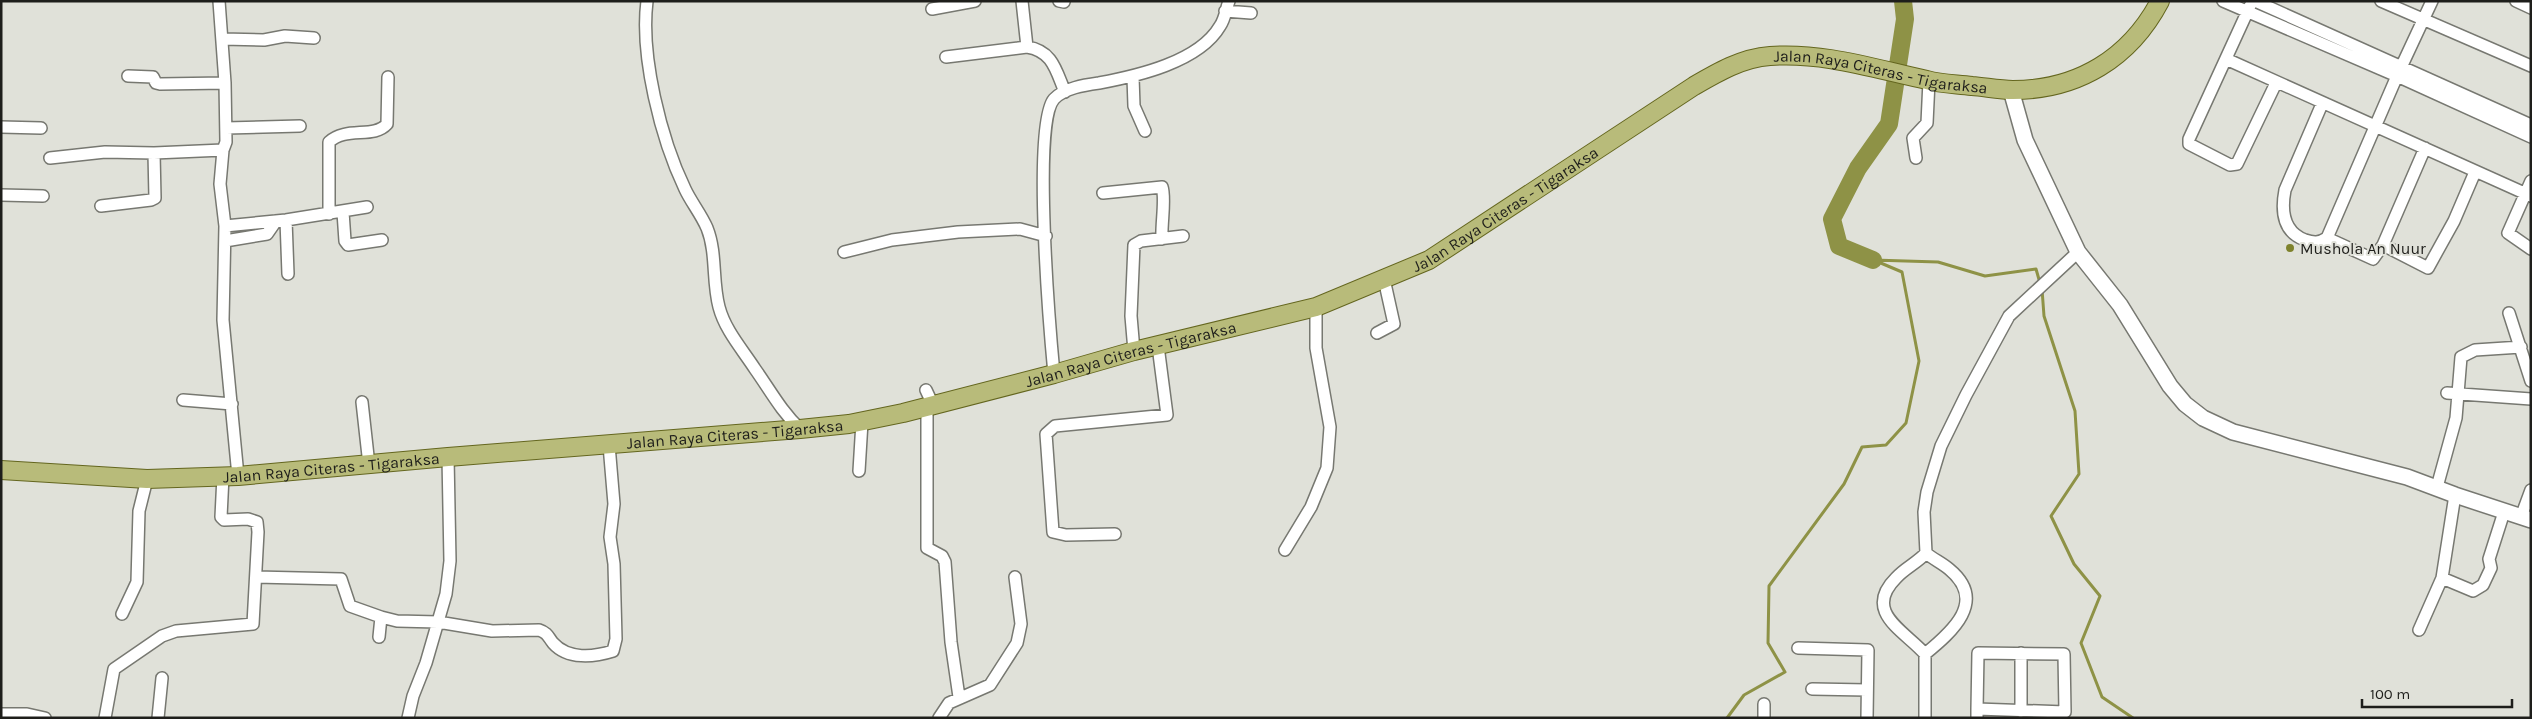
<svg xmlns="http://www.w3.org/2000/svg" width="2532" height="719" viewBox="0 0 2532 719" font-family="Karla,sans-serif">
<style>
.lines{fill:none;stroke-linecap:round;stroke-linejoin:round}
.stream{stroke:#8e9246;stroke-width:3}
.river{stroke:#8e9246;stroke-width:18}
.street-casing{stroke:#777871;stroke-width:14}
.secondary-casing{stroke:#777871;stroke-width:18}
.primary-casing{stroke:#64661f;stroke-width:20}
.street{stroke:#fff;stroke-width:11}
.secondary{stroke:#fff;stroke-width:15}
.primary{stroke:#b8bb7a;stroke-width:18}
.poi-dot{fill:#7e822c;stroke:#e0e1d9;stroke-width:2}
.labels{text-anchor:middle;stroke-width:4;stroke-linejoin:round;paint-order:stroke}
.street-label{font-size:16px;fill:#1e1e1b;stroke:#e0e1d9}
.poi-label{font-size:16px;fill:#1e1e1b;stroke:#e0e1d9;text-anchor:start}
</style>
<rect width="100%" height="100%" fill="#e0e1d9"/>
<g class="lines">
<!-- stream -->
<path class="stream" d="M1873 260 1938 262 1985 276 2036 269 2040 283
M2042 289 2044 316 2075 411 2079 474 2051 516 2074 564 2100 596 2081 643 2102 697 2133 718
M1727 718 1744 695 1785 672 1768 643 1769 586 1844 484 1862 447 1886 445 1906 423 1919 361 1902 272 1876 261"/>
<!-- river -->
<path class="river" d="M1873 260 1839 246 1832 219 1858 168 1889 124 1905 19 1903 1"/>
<!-- street casing -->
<g class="street-casing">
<path id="street" d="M219 1 225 83 226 142 223 150 220 184 225 226 223 320 238 476
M647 1C640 56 661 139 685 189 691 202 701 214 707 228 717 253 712 281 719 307 725 330 742 349 755 369 770 390 781 411 800 429
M1022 1 1027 47
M1059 1 1064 2
M2223 1 2397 76 2531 137
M2255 1 2531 125
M2381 1 2531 66
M2516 1 2531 8
M2250 6 2189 139V144L2230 165 2237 164 2276 83
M932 9 975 1
M1225 11 1251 13
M222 39 264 40 285 36 314 38
M946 57 1027 47C1053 51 1056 71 1065 92
M2226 59 2531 196
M128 76 153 77 156 83 160 84 225 83
M1133 77 1134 106 1145 131
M2322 104 2285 190C2281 211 2283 232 2305 240 2314 243 2319 243 2327 238L2373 259 2383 245 2428 268 2454 221 2475 172
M1 127 41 128
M226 128 300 126
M154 153 223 150
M50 158 105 152 154 153 155 198 151 200 101 206
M1916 158 1913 138 1927 123 1929 81
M2531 181 2508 233 2531 249
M1103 193 1162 187C1166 198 1161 224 1162 239
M1 195 43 196
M343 212 345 241 348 245 382 240
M329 214V142C346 126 374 139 387 124L388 77
M286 220 288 274
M225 226 286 220 367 207
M2327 238 2397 76 2432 1
M225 241 267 234 276 221
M2383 245 2425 148
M844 252 892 240 958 232 1020 229 1046 236
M2509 313 2531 381
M1377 333 1394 324 1384 279
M1134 351 1131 316 1134 245 1141 241 1183 236
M1054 374C1050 332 1032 124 1054 99 1064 88 1085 85 1099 83 1137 76 1199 62 1220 26 1225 19 1226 9 1229 1
M926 390 933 405
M2447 393 2531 399
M183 400 232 404
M362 402 369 465
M927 407V548L942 556 945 562 951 642 959 697
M859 471 862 422
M2437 487 2456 418 2461 357 2475 350 2521 347
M2521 517 2531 490
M1115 534 1066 535 1053 532 1046 434 1055 426 1167 415 1158 346
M1285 550 1311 507 1327 468 1330 427 1316 348V307
M256 577 341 579 350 606 381 617
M2442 578 2473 591 2483 585 2491 568 2489 559 2504 512
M122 614 137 582 139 511 147 479
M2419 630 2442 578 2455 495
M379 637 381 617 397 621 438 622 492 631 539 630C548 633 548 637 553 643 568 660 594 657 613 651L616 639 614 564 610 537 614 504 609 445
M1798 648 1868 650 1867 718
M2021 653V711
M1925 654C1952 632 1988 601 1949 569 1942 563 1933 559 1926 553
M1812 689 1867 690
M1 714H27L45 718
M105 718 114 669 162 636 176 631 253 624 258 532 257 522 248 519 224 520 221 517 223 476
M158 718 162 678
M408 718 413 696 426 663 446 594 450 561 448 457
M939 718 949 703 990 685 1017 643 1021 624 1015 577
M1764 718V704
M1925 718V654C1905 631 1862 612 1896 578 1905 568 1917 563 1926 553L1924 512 1927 492 1941 446 1966 395 2009 316 2078 252
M1977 718V709L1978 653 2064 654 2065 712 1977 709"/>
</g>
<!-- secondary casing -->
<g class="secondary-casing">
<path id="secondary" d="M2011 90 2025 140 2078 252 2120 305 2170 386 2185 404 2203 418 2233 432 2407 477 2455 495 2531 520"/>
</g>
<!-- primary casing -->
<g class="primary-casing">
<g id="primary">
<path id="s1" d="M1 470 147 479 238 476 448 457 800 429 849 424 903 413 1054 374 1134 351 1316 307 1429 260 1694 86C1718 72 1742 58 1770 56 1824 52 1875 69 1927 80 1941 84 1957 84 1972 86 1985 87 2000 90 2013 90 2078 90 2130 58 2160 1"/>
</g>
</g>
<!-- street -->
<use href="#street" class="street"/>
<!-- secondary -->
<use href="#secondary" class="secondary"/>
<!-- primary -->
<use href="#primary" class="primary"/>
</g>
<!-- markers -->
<circle class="poi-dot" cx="2290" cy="248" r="5"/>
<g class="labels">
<!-- street labels -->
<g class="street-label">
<text dy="6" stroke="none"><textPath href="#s1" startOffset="1966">Jalan Raya Citeras - Tigaraksa</textPath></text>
<text dy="6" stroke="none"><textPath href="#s1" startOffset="1546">Jalan Raya Citeras - Tigaraksa</textPath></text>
<text dy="6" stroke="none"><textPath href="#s1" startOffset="1141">Jalan Raya Citeras - Tigaraksa</textPath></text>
<text dy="6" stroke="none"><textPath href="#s1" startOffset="736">Jalan Raya Citeras - Tigaraksa</textPath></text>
<text dy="6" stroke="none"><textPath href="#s1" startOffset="331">Jalan Raya Citeras - Tigaraksa</textPath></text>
</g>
<!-- poi labels -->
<g class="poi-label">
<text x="2300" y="254">Mushola An Nuur</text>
</g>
</g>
<!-- border -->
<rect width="2532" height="719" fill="none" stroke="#1e1e1b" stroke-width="5"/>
<!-- scale -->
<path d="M2362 699v8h150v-8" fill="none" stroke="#1e1e1b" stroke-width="2.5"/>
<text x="2370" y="699" font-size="15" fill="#1e1e1b" stroke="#e0e1d9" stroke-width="4" paint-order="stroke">100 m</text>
</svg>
